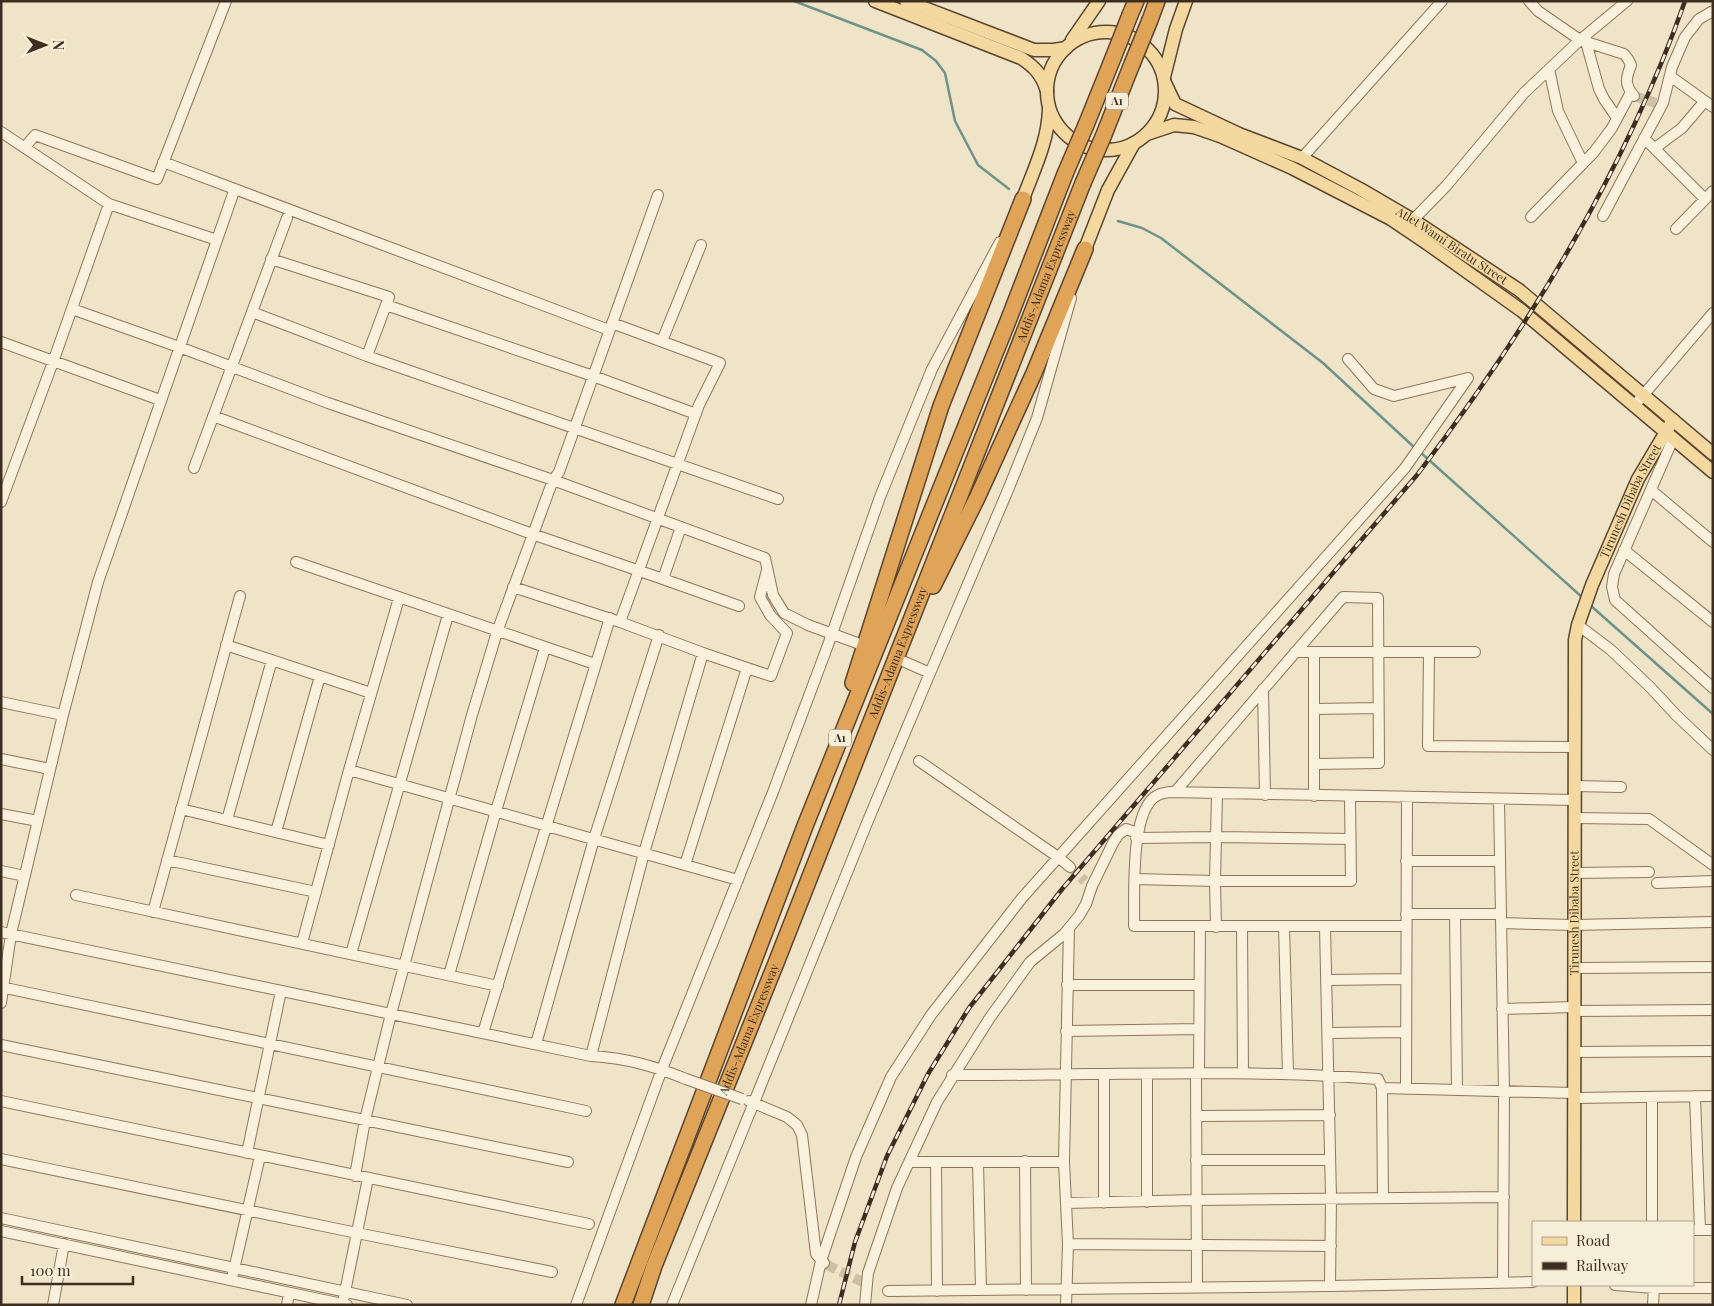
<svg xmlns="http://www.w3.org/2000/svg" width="1714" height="1306" viewBox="0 0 1714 1306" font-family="'Playfair Display',serif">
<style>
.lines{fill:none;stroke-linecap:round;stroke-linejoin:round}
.stream{stroke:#6f938a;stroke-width:2.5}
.minor-tunnel{stroke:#ccc0a6;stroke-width:10;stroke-dasharray:10 5;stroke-linecap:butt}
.minor-casing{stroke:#8d765c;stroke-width:12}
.major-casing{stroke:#5b4430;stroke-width:15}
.highway-casing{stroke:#5b4430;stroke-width:18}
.minor{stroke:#faf1dc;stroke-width:10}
.major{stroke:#f3d9a0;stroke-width:12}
.highway{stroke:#e0a458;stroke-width:15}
.rail-casing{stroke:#3d2e20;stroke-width:4.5}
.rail{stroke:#f7eed8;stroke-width:2.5;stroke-dasharray:8;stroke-linecap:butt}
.minor-bridge-casing{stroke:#8d765c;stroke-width:12;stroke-linecap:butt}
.highway-bridge-casing{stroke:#5b4430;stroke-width:18;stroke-linecap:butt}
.minor-bridge{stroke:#faf1dc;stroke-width:10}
.highway-bridge{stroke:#e0a458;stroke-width:15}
.labels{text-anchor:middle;stroke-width:4;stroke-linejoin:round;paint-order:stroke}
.shield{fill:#f7eed8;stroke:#756857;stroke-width:1}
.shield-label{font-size:11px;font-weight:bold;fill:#3d2e20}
.street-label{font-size:12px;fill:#3d2e20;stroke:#f7eed8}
</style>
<rect width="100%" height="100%" fill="#f0e4c8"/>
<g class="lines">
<!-- stream -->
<path class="stream" d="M794 1 922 50 936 61 945 73 955 121 978 165 1009 189
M1118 221 1142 228 1161 238 1323 363 1415 448
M1419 451 1583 598
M1590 605 1713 714"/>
<!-- minor-tunnel -->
<path class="minor-tunnel" d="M1634 96 1656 103
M1070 867 1085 881
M827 1265 867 1284"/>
<!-- minor casing -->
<g class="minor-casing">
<path id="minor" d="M1529 1 1538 11 1580 40 1624 54 1628 59 1631 65C1626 78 1624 84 1634 96
M1586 42 1599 89 1604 99 1617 118
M1549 69 1558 111 1583 163
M1670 76 1713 107
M1 132 109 204 217 240
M1644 138 1705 199
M25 147 35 135 157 179 226 1
M1655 148 1682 128 1704 102
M1302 158 1442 1
M163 162 609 330
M1603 216 1663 103 1672 67 1685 37 1699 19 1713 11
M1531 217 1594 152 1612 128 1631 92
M1413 220 1447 185 1524 93 1580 40 1627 1
M1676 229 1713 191
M271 259 389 297 367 356
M386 305 593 376 696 414
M72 309 179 347 328 403 553 480 765 558 773 595 784 613 808 625 857 643
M252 312 367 356 778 499
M612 323 720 363 699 405 620 622
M662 341 701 245
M1 342 160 400
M1348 359 1374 389 1394 396 1468 378
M1634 406 1713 313
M213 416 532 534 663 579
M1673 439 1614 574 1612 587 1615 600 1713 688
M194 468 287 218
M1651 490 1713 542
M1 502 53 362 109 204
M681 527 663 579 739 606
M1624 550 1713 622
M296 562 595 664
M513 587 620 622 703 653 747 668
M1578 625 1611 650 1650 687 1676 715 1713 750
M226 645 371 693
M1295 652H1475
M1429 652 1428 746 1574 747
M905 662 930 673
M1263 689 1265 795
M1 702 63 715
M1314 709 1378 708
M1 759 50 769
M919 761 1058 857 1070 867
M349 770 738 880
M1574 786 1621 787
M1175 792 1343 597 1378 598 1379 763 1314 764
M1314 796V652
M1499 799 1504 1092 1503 1282
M181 809 329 845
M1 814 38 821
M1574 818 1649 819 1713 865
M227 820 272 660
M276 832 320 676
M1136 838 1217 837 1350 839
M167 860 316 892
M1406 861H1500
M685 865 747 668 771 676 787 633 770 615 760 597 767 570
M1 871 25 876
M1574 873 1649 872
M1135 879 1215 881H1351L1350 797
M1657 883 1713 881
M76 895 498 986
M153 912 240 596
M1406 914H1501
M1455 914 1457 1090
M1501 923 1574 925 1713 922
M1284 926 1288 1074
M1406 926H1134C1135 898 1129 808 1158 795 1161 793 1166 793 1169 792L1574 800
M1216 927 1215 881 1217 794
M1242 927 1243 1073
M1325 927 1331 1198 1330 1286
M1 932 591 1056C626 1058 654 1066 686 1079
M302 943 349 770 399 598
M351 954 448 615
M1574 968 1713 967
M449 975 496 811 545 648
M1327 980 1406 979
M1067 985H1199
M1 987 586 1111
M1 1003 11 934 63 715 98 582 233 194
M1502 1009 1574 1007
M1574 1011 1713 1010
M1066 1031 1199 1029
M483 1033 610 618
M1328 1033 1406 1032
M536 1044 594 839 659 635
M1 1045 568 1162
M1574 1052 1713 1051
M591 1056 644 853 703 653
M1196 1074 1197 1288
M1199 1074 1200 926
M952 1075C1094 1076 1236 1068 1378 1079L1382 1088 1383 1198
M1382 1088 1574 1093
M1406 1089 1407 798
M1695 1096 1700 1230
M1574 1098 1713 1096
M1 1101 589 1224
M749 1101 787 1117 797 1125 802 1135 816 1254 824 1263
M1196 1116 1330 1115
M247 1153 281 991
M1 1159 357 1233 552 1272
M1196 1160H1330
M1025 1161 1026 1290
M909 1162H1064
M936 1162 937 1291
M978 1162 981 1290
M355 1176 365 1120 391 1014 472 715 497 632 553 480 559 472 658 195
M1147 1202V1074
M1066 1203 1196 1200 1504 1197
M1104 1203V1075
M1 1218 407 1305
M1652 1222V1097
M1693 1230H1713
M1 1231 347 1305
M1068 1244 1331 1246
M233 1274 260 1156
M1615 1285 1654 1288H1713
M888 1291 1330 1286 1533 1282
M344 1297 368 1178
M53 1305 64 1244
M287 1305 289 1293
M576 1305 662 1069 773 792 828 645 880 497 932 369 1000 242
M672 1305 867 823 930 673 1008 490 1037 418 1071 298
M811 1305 821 1261 856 1157 891 1077 931 1015 1022 898 1405 468 1468 378
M865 1305 868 1273 897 1188 937 1102 989 1019 1030 962 1064 934 1079 916 1086 904 1092 886 1113 843 1118 835 1126 829 1137 833
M1066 1305 1068 1244 1064 1162 1069 928
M1653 1305 1654 1285"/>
</g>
<!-- major casing -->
<g class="major-casing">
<g id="major">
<path d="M875 1 1021 58C1035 67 1042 75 1047 91"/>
<path d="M906 1 1034 50H1054L1066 48"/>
<circle cx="1106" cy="91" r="59"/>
<path d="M1072 40 1099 1"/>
<path d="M1164 77 1176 29 1186 1"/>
<path id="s1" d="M1165 83 1175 104 1239 134 1302 158 1360 189 1413 220 1519 290 1713 454"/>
<path d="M1147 134 1174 125 1194 127 1220 136 1292 168 1391 219 1428 244 1522 311 1713 472"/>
<path d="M1023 199C1034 169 1048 142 1049 109"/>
<path d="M1085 249 1108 190 1134 143"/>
<path id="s2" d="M1574 1222 1575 640 1578 625 1592 585 1638 479 1673 420"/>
<path d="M1574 1285V1305"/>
</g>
</g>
<!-- highway casing -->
<g class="highway-casing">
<g id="highway">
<path d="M1130 15 1136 1"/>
<path d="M1150 20 1157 1"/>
<path d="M1086 125 1113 58"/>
<path d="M1103 137 1132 64"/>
<path d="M933 586 977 498 1034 373 1085 249"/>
<path d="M853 683 941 406 1023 199"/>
<path d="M623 1305 805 826 1008 321 1065 174"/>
<path id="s3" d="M641 1305 654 1266 776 963 1083 183"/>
</g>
</g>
<!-- minor -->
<use href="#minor" class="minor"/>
<!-- major -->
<use href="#major" class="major"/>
<!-- highway -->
<use href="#highway" class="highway"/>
<!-- rail casing -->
<g class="rail-casing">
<path id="rail" d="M839 1305 855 1242 887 1156 928 1074 969 1008 1063 888 1417 475C1527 330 1624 174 1685 1"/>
</g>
<!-- rail -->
<use href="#rail" class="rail"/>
<!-- minor-bridge casing -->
<g class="minor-bridge-casing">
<path id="minor-bridge" d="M686 1079 742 1099"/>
</g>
<!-- highway-bridge casing -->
<g class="highway-bridge-casing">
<path id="highway-bridge" d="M1113 58 1130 15
M1132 64 1150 20
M1065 174 1086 125
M1083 183 1103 137"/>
</g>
<!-- minor-bridge -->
<use href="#minor-bridge" class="minor-bridge"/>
<!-- highway-bridge -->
<use href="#highway-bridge" class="highway-bridge"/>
</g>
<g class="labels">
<!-- shield labels -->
<g class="shield">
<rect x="1106" y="92.5" width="22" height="17" rx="4"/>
<rect x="829" y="729.5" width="22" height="17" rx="4"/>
</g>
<g class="shield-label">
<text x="1117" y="105">A1</text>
<text x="840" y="742">A1</text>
</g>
<!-- street labels -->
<g class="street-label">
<text dy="4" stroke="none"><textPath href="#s1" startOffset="335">Atlet Wami Biratu Street</textPath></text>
<text dy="4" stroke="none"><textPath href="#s3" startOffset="1106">Addis-Adama Expressway</textPath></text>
<text dy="4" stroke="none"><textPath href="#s2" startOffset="732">Tirunesh Dibaba Street</textPath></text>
<text dy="4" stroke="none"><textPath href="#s3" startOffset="701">Addis-Adama Expressway</textPath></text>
<text dy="4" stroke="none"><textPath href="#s2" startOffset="309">Tirunesh Dibaba Street</textPath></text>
<text dy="4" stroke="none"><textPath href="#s3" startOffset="296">Addis-Adama Expressway</textPath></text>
</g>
</g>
<!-- border -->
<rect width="1714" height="1306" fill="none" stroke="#3d2e20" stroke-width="5"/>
<!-- legend -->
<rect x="1532" y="1221" width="162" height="65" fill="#f7eed8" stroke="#ada18e"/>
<rect x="1542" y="1237" width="25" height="8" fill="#f3d9a0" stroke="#ada18e"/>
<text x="1576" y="1246" font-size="15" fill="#3d2e20">Road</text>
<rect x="1542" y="1262" width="25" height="8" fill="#3d2e20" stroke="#ada18e"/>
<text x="1576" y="1271" font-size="15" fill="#3d2e20">Railway</text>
<!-- north arrow -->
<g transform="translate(45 45) rotate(90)" stroke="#f7eed8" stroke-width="4" paint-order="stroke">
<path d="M0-4L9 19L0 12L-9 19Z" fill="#3d2e20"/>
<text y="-8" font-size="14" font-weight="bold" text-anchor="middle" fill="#3d2e20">N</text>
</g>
<!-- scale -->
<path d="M22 1276v8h111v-8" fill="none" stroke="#3d2e20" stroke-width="2.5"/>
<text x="30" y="1276" font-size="15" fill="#3d2e20" stroke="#f7eed8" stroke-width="4" paint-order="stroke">100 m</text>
</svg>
